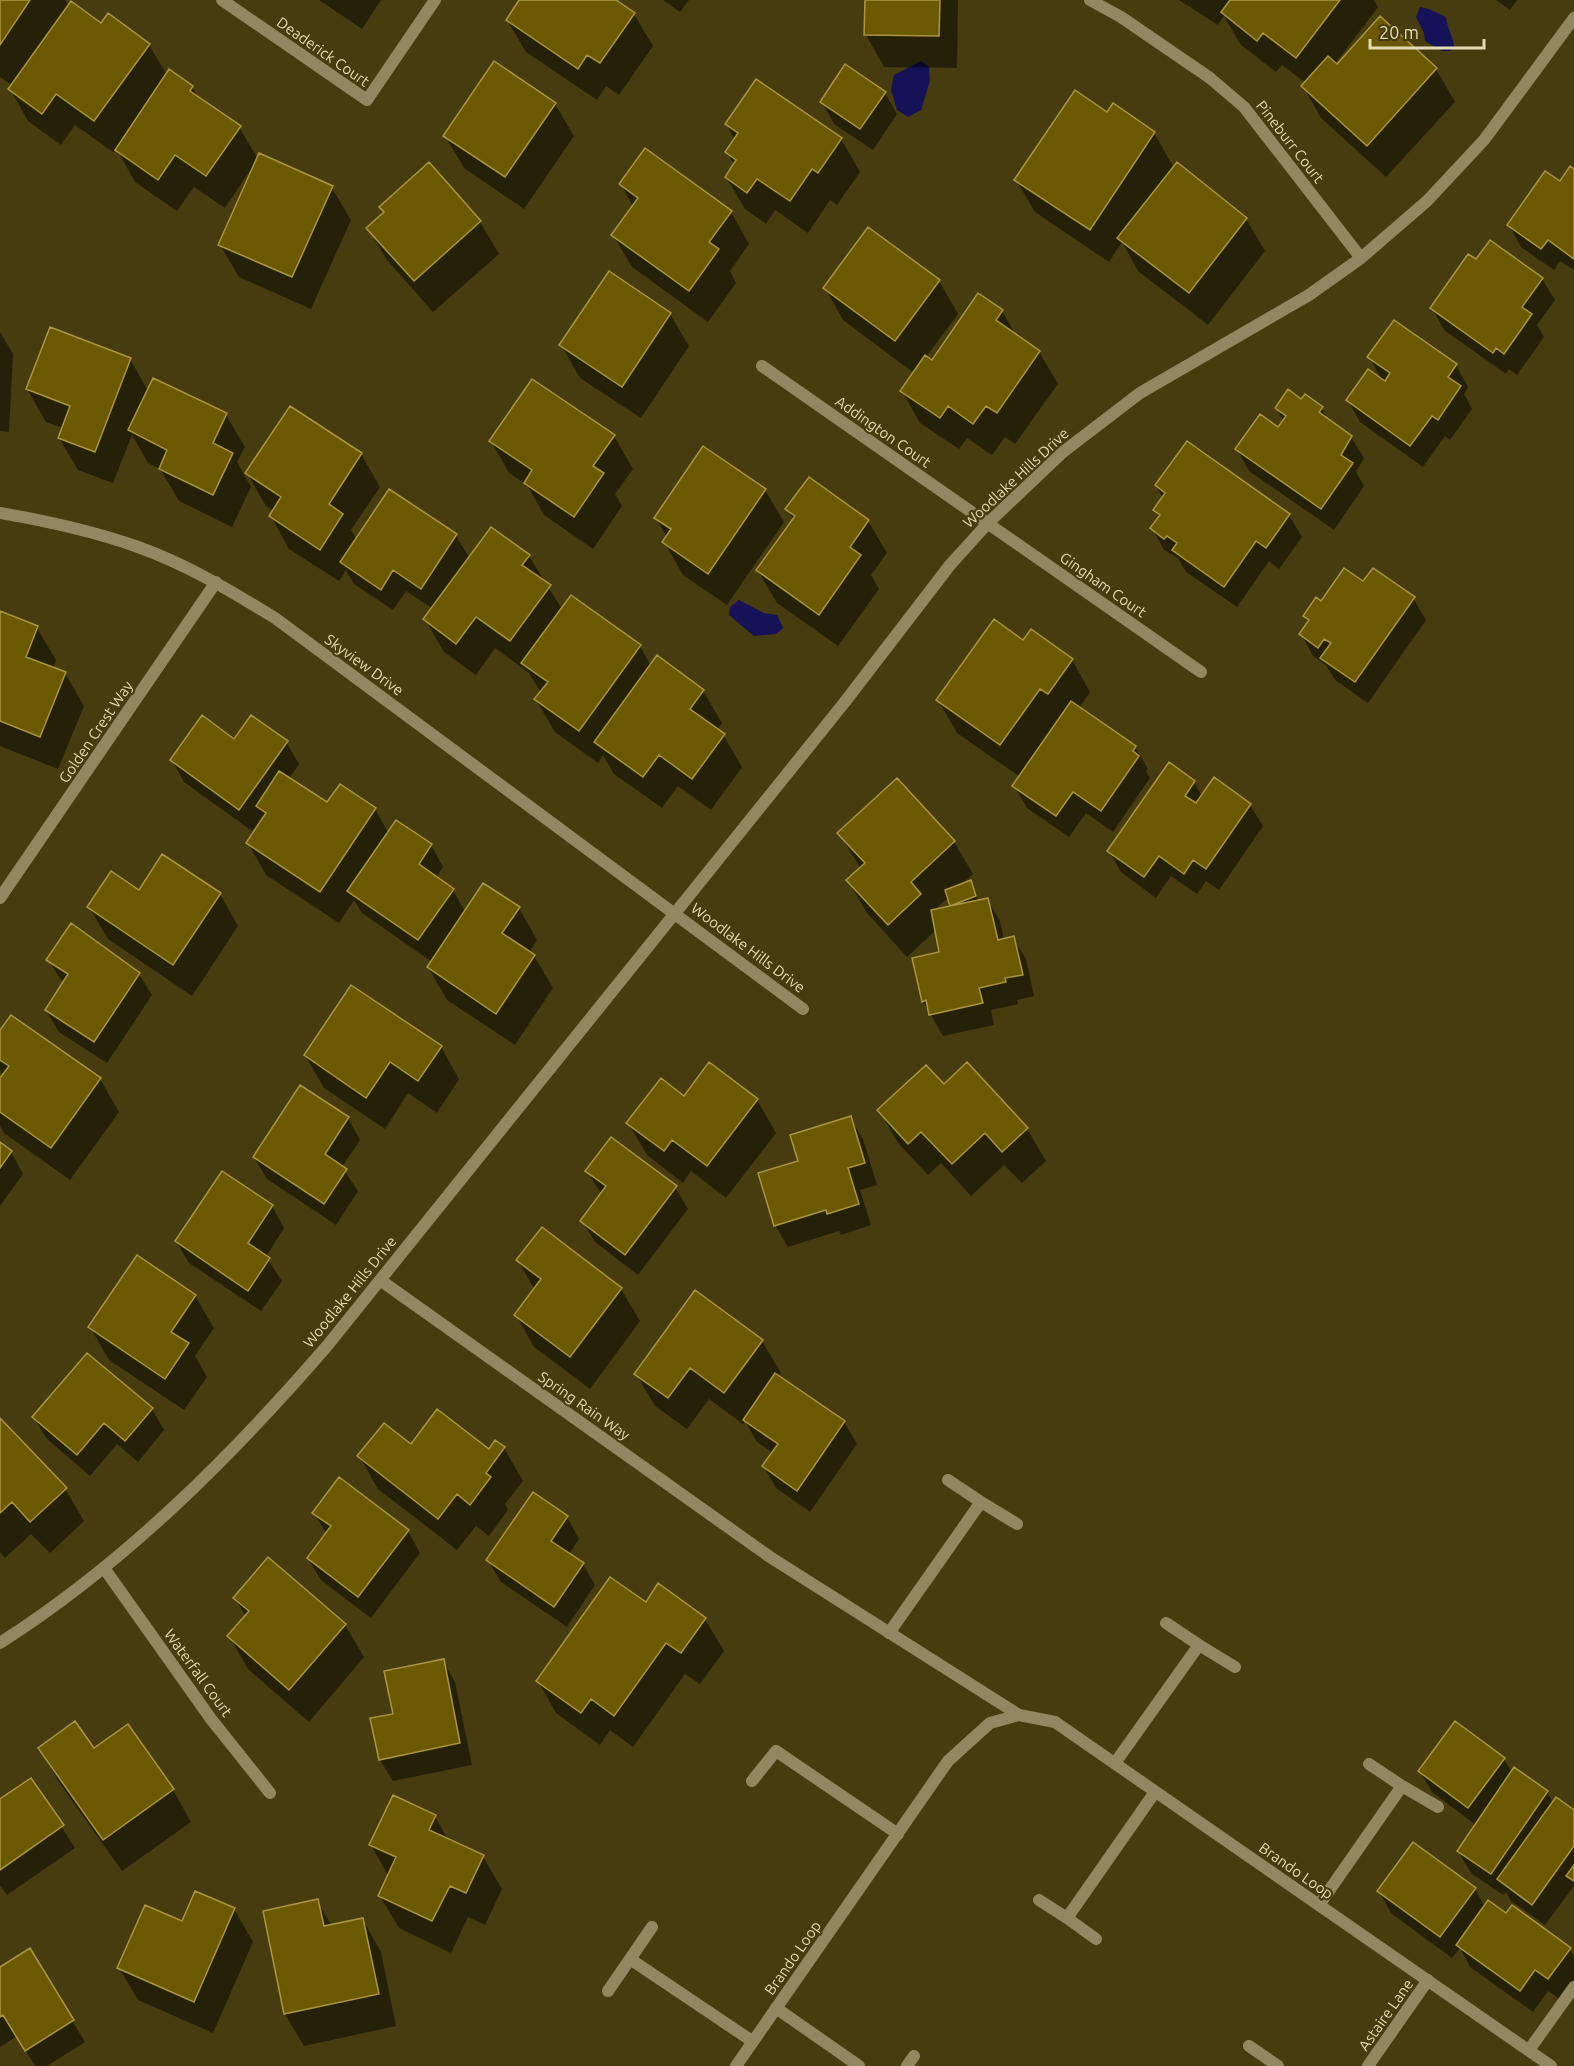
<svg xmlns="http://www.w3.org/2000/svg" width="1574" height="2066" viewBox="0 0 1574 2066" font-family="Ubuntu,sans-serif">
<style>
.water{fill:#151258}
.shadow{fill:#0007;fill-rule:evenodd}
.building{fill:#6b5900;stroke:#aa9544;stroke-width:1.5}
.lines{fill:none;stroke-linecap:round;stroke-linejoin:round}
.lane{stroke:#918862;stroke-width:12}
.street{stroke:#918862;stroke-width:12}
.labels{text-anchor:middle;stroke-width:4.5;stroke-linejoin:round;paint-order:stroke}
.street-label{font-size:15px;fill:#e4dab3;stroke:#473c10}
</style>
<rect width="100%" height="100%" fill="#473c10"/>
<!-- water -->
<path class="water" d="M1420 7 1429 9 1446 17C1447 28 1454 39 1454 47L1450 51H1442L1425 41 1424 33 1416 17Z
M921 61 929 67 930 81 921 110 908 117 897 110 891 90 894 75Z
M739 600 764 613 777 615 783 628 776 634 754 636 729 615 730 607Z"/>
<!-- shadow -->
<path class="shadow" d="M0 0H65L69 7 101 25 149 45 167 75 192 87 200 100 239 127 258 159 332 188 351 220 311 309 239 277 220 245 253 166 225 208 194 187 177 211 135 182 116 148 113 152 75 125 61 145 28 121 10 89 12 85 0 77Z
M319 0H381L362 29Z
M521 0H613L634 14 653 46 619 95 606 86 597 100 526 52 507 20Z
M663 0H689L680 12Z
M866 0H958L957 68 884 67 866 35Z
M1179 0H1374L1378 7 1335 64 1337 66 1380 18 1436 69 1455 102 1386 177 1321 118 1303 86 1306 83 1282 65 1276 72 1241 45 1224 16 1218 25Z
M1496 0H1517L1510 10Z
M885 93 897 114 873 150 834 124 822 102Z
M555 104 574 136 524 209 464 168 445 136Z
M1107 114 1154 133 1174 168 1177 164 1246 219 1265 251 1208 325 1138 271 1122 242 1109 262 1035 212 1016 180Z
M727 125 841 139 860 172 837 205 830 200 808 233 775 210 766 224 745 209 726 177 734 165 727 152 735 140Z
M1574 171V270L1560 261 1554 270 1521 247 1509 225Z
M621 184 731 212 749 244 730 271 736 283 708 322 632 267 613 235 633 207Z
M381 207 480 222 499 254 433 312 387 260 368 228 385 214Z
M1477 261 1542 279 1555 300 1537 325 1544 337 1517 375 1509 369 1506 374 1444 330 1432 308Z
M939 281 958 314 926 357 932 362 1002 311 1016 335 1039 352 1058 384 1015 444 1005 437 992 455 967 438 959 449 920 423 902 391 914 373 843 320 825 288Z
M670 314 689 346 641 418 580 378 561 345Z
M0 332 13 354 9 432 0 431Z
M1369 357 1456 365 1468 387 1464 394 1472 409 1450 440 1445 436 1423 467 1360 422 1348 400 1383 382Z
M130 359 148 391 226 415 245 447 237 462 251 487 232 527 179 501 160 469 148 463 132 435 113 483 78 470 59 438 63 428 46 422 27 389Z
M1302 401 1321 408 1329 421 1351 437 1364 458 1356 472 1364 486 1334 530 1249 471 1237 449 1278 429 1283 420 1276 408Z
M290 408 361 454 380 487 351 530 357 540 389 491 456 536 470 559 529 556 562 609 640 646 651 666 703 691 722 723 717 730 723 735 742 767 711 810 678 786 662 808 614 774 603 755 598 763 555 732 536 700 541 693 529 673 495 648 476 675 444 652 425 619 433 609 406 591 393 610 354 584 346 570 339 581 289 549 271 516 274 511 266 506 247 473Z
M614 436 633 469 615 494 622 506 593 549 544 515 527 485 509 473 491 441Z
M1156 486 1289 515 1302 537 1279 569 1269 561 1237 607 1186 572 1178 558 1164 550 1152 528 1159 518 1155 510 1163 498Z
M765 490 784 522 727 605 683 575 664 542 667 538 656 518Z
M787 509 868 521 887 553 871 575 879 589 838 646 777 603 758 571 794 520Z
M1364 583 1413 598 1426 620 1368 703 1335 680 1326 665 1313 656 1301 634 1309 622 1305 616 1321 603Z
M0 614 37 628 56 660 53 669 65 673 84 706 58 769 0 746Z
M1024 642 1072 660 1090 692 1079 708 1135 747 1148 769 1146 771 1150 778 1113 832 1086 813 1069 837 1027 808 1014 786 1020 777 957 733 938 700Z
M235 741 286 742 299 764 289 779 327 804 375 809 389 834 431 845 443 867 436 878 453 890 465 912 519 908 537 940 529 953 534 956 553 988 515 1045 447 1000 428 967 432 962 362 913 354 900 339 923 266 875 248 843 265 818 263 815 252 831 184 782 172 760Z
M896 780 954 842 973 874 960 886 970 882 979 901 987 899 1000 921 1004 940 1013 938 1026 959 1034 996 1017 1000 1018 1004 991 1010 994 1025 943 1036 923 1001 941 953 936 930 907 957 867 913 848 881 861 869 839 833ZM949 897 953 907 933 911Z
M1194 782 1202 796 1250 805 1263 826 1219 890 1206 881 1197 894 1171 876 1156 898 1121 872 1109 851Z
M139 892 220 894 238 926 192 996 108 939 89 907Z
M71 925 139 974 152 995 107 1063 59 1032 46 1010 64 984 48 960Z
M0 1033 100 1079 119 1112 70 1180 4 1133 0 1126V1080L3 1076 0 1070Z
M441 1047 459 1079 437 1113 408 1093 385 1129 324 1088 305 1055Z
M943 1086 1027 1129 1046 1161 1022 1183 1004 1165 971 1196 941 1163 928 1175 898 1143 879 1110Z
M684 1098 757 1100 776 1133 726 1198 691 1171 683 1183 647 1155 628 1123Z
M348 1118 360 1140 342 1167 358 1191 336 1225 267 1179 254 1157Z
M850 1118 863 1139 877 1185 860 1190 871 1225 841 1235 839 1231 788 1247 775 1225 800 1162Z
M0 1144 11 1152 23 1174 0 1206Z
M587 1171 675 1187 688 1209 638 1275 595 1242 582 1221 602 1195Z
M272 1206 284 1228 266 1257 282 1281 261 1311 189 1263 176 1241Z
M518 1261 621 1289 640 1321 590 1389 534 1347 516 1315 535 1290Z
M195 1296 214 1328 195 1356 207 1377 184 1410 109 1360 90 1327Z
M762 1341 781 1373 778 1377 844 1422 857 1444 810 1512 776 1488 764 1467 773 1453 757 1442 745 1421 743 1424 709 1399 687 1429 655 1406 636 1374Z
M152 1409 164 1430 138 1462 117 1444 90 1476 47 1439 34 1418Z
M0 1420 65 1489 84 1521 50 1553 31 1534 5 1558 0 1552Z
M411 1446 489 1451 504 1448 523 1481 505 1504 508 1510 489 1536 476 1526 457 1550 378 1489 359 1456Z
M314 1513 408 1531 420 1553 371 1618 321 1580 308 1559 327 1534Z
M567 1517 579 1539 569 1554 583 1564 595 1585 567 1627 501 1582 488 1561Z
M235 1598 345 1625 364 1657 309 1722 248 1669 229 1636 246 1617Z
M646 1604 705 1619 724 1651 700 1684 685 1674 633 1747 610 1730 600 1745 556 1713 538 1681Z
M443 1661 455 1682 472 1765 393 1781 380 1760Z
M40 1748 94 1750 173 1790 191 1822 122 1871 58 1781Z
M1504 1759 1512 1773 1547 1792 1554 1804 1574 1812V1886L1545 1925 1511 1901 1506 1892 1503 1895 1471 1873 1458 1851 1476 1825 1432 1792 1420 1771Z
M31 1780 75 1848 7 1895 0 1885V1801Z
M435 1817 449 1841 483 1857 502 1889 485 1925 468 1917 451 1953 399 1928 380 1896 389 1877 371 1845Z
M1413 1844 1475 1889 1485 1907 1506 1915 1570 1949 1574 1957V1982L1561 2000 1548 1991 1533 2012 1470 1967 1460 1948 1452 1958 1391 1913 1379 1891Z
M317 1901 332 1926 363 1920 381 1952 396 2026 304 2046 285 2014 264 1912Z
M234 1909 253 1942 213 2033 138 2000 119 1968 183 1923Z
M30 1951 85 2042 47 2066H35L17 2036 0 2047V1969Z"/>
<!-- building -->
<path class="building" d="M0 0H30L0 45Z
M519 0H616L635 13 600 63 587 55 578 69 506 20Z
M865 0H940L939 36 864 35Z
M1230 0H1340L1296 58 1263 33 1257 41 1221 12Z
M71 1 101 23 108 13 150 44 94 121 56 94 42 114 8 89Z
M1380 16 1437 68 1367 146 1301 86 1328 56 1337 64Z
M494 61 556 103 505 177 443 136Z
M845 64 886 92 860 129 820 102Z
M169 69 193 86 190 91 241 126 206 176 175 155 158 180 115 150Z
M756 79 842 138 818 173 812 169 790 201 757 179 747 193 725 177 736 160 725 152 738 133 725 124Z
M1075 90 1107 112 1113 103 1155 132 1090 230 1014 180Z
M645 148 732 211 709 242 719 249 689 291 611 235 638 198 619 184Z
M259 153 333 186 292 277 218 245Z
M429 162 481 221 414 281 366 228 384 212 379 207Z
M1177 162 1247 218 1189 293 1117 238Z
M1570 166 1574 169V259L1548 240 1541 249 1507 225 1545 171 1560 181Z
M868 227 940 280 895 341 823 288Z
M1490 240 1543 278 1522 307 1532 314 1504 354 1496 348 1493 353 1430 308 1468 254 1476 259Z
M609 271 671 313 622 387 559 345Z
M978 293 1003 310 996 320 1040 351 997 413 986 406 973 424 948 406 940 418 900 391 925 355 932 360Z
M1394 320 1457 364 1448 377 1461 386 1438 420 1432 416 1410 446 1346 400 1368 369 1385 381 1390 373 1367 357Z
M50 327 131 358 95 452 58 438 70 406 26 389Z
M153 378 227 413 213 443 233 453 213 495 159 469 167 450 128 430Z
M532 379 615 435 593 466 604 473 574 517 524 483 532 470 489 441Z
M1288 389 1301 399 1305 394 1323 407 1319 412 1352 436 1341 455 1353 463 1321 509 1235 449 1260 414 1278 427 1286 416 1275 408Z
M290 406 362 453 329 504 343 514 320 550 269 516 281 497 245 473Z
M1187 441 1290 514 1266 548 1256 541 1224 587 1172 550 1177 543 1167 536 1164 539 1150 528 1160 515 1153 510 1165 493 1155 485Z
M703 446 766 489 708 574 662 542 671 529 654 518Z
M809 477 869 520 850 547 861 555 819 615 756 570 795 516 785 509Z
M389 489 457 534 421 589 393 570 381 590 340 562Z
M491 527 530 555 522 565 551 585 510 641 476 617 456 644 423 619Z
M1344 568 1363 581 1373 568 1415 597 1355 682 1320 658 1331 643 1324 639 1318 648 1299 634 1309 620 1303 616 1316 597 1321 601Z
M571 595 641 645 579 731 534 699 548 682 521 663Z
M0 611 38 626 26 657 66 672 40 737 0 721Z
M994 619 1023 640 1031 629 1073 659 1048 694 1040 689 1000 745 936 700Z
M657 655 704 690 690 709 725 734 692 779 659 755 643 777 594 742Z
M1071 701 1136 746 1133 751 1139 756 1101 811 1073 792 1056 816 1012 786Z
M202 715 234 739 251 715 288 741 239 810 170 760Z
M1169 762 1195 781 1185 796 1196 803 1214 777 1251 804 1206 869 1193 860 1184 874 1159 856 1144 877 1107 851Z
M279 771 327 802 340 784 376 808 320 892 246 843 266 813 256 806Z
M897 778 955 841 911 882 921 894 888 925 846 880 865 863 837 833Z
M396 820 432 844 419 864 454 889 418 940 347 891Z
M162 854 221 893 173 965 87 907 111 871 139 890Z
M971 880 976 896 950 906 945 890Z
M483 883 520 907 502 933 535 955 496 1014 427 967Z
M988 898 998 940 1014 936 1023 975 1005 978 1006 982 979 988 983 1003 929 1015 926 1000 922 1002 912 958 939 952 931 910Z
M71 923 140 973 94 1042 45 1010 68 974 46 960Z
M351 985 442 1046 418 1081 390 1062 366 1098 304 1055Z
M11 1015 101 1078 51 1148 0 1112V1078L9 1066 0 1060V1030Z
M709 1062 758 1099 707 1166 672 1140 664 1151 626 1123 661 1078 684 1096Z
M967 1062 1028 1128 1002 1152 985 1133 952 1164 921 1132 908 1144 877 1110 926 1065 944 1084Z
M300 1085 349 1117 325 1154 347 1169 324 1204 253 1157Z
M851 1116 865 1163 848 1168 859 1204 827 1214 826 1210 774 1226 758 1173 798 1161 790 1135Z
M611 1137 677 1186 625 1255 580 1221 606 1186 585 1171Z
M0 1142 12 1151 0 1168Z
M222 1171 273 1205 248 1243 270 1258 248 1291 175 1241Z
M542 1227 622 1288 570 1357 514 1315 541 1279 516 1260Z
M137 1255 196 1295 171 1332 189 1343 165 1379 88 1327Z
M695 1290 763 1340 724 1393 690 1368 668 1398 634 1374Z
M87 1353 153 1408 125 1441 104 1423 77 1455 32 1417Z
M775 1373 845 1421 797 1491 762 1466 778 1444 743 1420Z
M437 1409 489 1449 495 1440 505 1447 486 1473 491 1477 470 1505 457 1494 438 1519 357 1456 384 1423 411 1444Z
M0 1418 67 1488 30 1522 12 1502 0 1513Z
M339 1477 409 1530 358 1597 307 1558 331 1526 312 1513Z
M533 1492 568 1516 551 1541 584 1563 554 1607 486 1560Z
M268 1557 346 1624 289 1690 227 1636 249 1611 233 1598Z
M610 1577 646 1602 658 1583 706 1618 681 1653 666 1643 614 1716 591 1699 581 1713 536 1681Z
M444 1659 460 1743 379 1760 370 1718 393 1714 384 1671Z
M75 1721 94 1748 128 1724 174 1789 103 1840 38 1748Z
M1455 1721 1505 1758 1468 1808 1418 1771Z
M1514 1767 1548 1791 1491 1874 1457 1851Z
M31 1778 64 1825 0 1870V1799Z
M393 1795 436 1815 429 1830 484 1855 466 1893 450 1886 432 1921 378 1896 396 1857 369 1845Z
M1556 1797 1574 1810V1846L1532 1905 1497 1879Z
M1413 1842 1476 1888 1440 1937 1377 1891Z
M1574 1865V1881L1566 1876Z
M195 1891 235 1908 194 2002 117 1968 145 1905 182 1921Z
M318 1899 324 1926 363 1918 379 1994 284 2014 263 1911Z
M1488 1900 1506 1913 1512 1905 1571 1948 1548 1979 1535 1970 1520 1991 1456 1945Z
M30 1948 74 2020 25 2051 3 2015 0 2017V1967Z"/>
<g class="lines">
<!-- lane -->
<path class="lane" d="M981 1502 1017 1524
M889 1633 981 1502 948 1480
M1199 1645 1235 1667
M1115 1763 1199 1645 1166 1623
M752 1781 776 1751 898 1834
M1402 1786 1438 1807
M1039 1900 1067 1918 1155 1792
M1319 1905 1402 1786 1369 1764
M1067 1918 1096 1939
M630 1959 652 1927
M608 1991 630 1959 752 2041
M776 2008 859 2066
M1249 2046 1278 2066
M1529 2050 1574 1987
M907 2066 914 2056"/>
<!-- street -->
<path class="street" d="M222 0 367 100 435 0
M1090 0 1121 17 1210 78 1244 107 1361 258
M762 366 1201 672
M0 513C47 521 93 531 138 547 186 564 231 591 275 618L803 1009
M0 898 216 582
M380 1280 770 1557 1019 1715 1055 1722 1551 2066
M104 1568 211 1719 270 1793
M0 1643C125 1563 230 1458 327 1346L844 703 950 565 988 523 1063 452 1140 393 1309 295 1361 258 1427 201 1484 140 1574 18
M736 2066 948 1761 990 1723 1019 1715
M1368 2066 1428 1980"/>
</g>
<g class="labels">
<!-- street labels -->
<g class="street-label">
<text transform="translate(323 52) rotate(35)" y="5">Deaderick Court</text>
<text transform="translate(1290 142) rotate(52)" y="5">Pineburr Court</text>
<text transform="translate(883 432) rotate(35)" y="5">Addington Court</text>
<text transform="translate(1016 478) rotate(-43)" y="5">Woodlake Hills Drive</text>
<text transform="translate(1103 585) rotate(35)" y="5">Gingham Court</text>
<text transform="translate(364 665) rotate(36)" y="5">Skyview Drive</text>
<text transform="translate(96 732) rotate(-56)" y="5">Golden Crest Way</text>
<text transform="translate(748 948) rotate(37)" y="5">Woodlake Hills Drive</text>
<text transform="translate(350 1292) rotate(-51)" y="5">Woodlake Hills Drive</text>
<text transform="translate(584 1406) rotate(35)" y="5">Spring Rain Way</text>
<text transform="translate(198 1673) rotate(54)" y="5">Waterfall Court</text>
<text transform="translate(1296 1871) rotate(35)" y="5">Brando Loop</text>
<text transform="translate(793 1958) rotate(-55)" y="5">Brando Loop</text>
<text transform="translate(1386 2015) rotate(-55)" y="5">Astaire Lane</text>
</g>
</g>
<!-- scale -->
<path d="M1370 39v9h114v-9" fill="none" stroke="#e4dab3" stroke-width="3"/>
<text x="1379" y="39" font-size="18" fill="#e4dab3" stroke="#473c10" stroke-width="4.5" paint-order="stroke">20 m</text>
</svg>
